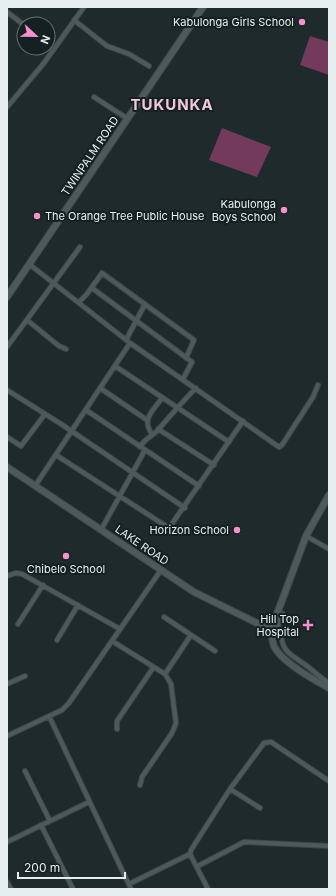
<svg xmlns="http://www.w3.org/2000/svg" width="336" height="896" viewBox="0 0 336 896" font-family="Inter,sans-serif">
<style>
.green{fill:#733a5c}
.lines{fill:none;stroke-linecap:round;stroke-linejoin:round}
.street-casing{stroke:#3d4749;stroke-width:6}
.secondary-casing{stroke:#3d4749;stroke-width:8}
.street{stroke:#4d5a5c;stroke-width:4}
.secondary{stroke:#4d5a5c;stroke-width:6}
.poi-dot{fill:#f890cc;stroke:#152022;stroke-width:1.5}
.labels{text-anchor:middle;stroke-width:4;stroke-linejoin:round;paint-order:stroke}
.poi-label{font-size:11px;fill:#e6eeef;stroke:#152022;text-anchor:end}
.street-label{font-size:11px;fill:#e6eeef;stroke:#152022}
.district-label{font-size:15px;font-weight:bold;letter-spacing:1px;fill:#f6c8e0;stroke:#152022}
</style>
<rect width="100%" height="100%" fill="#1e2a2b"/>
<!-- green -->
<path class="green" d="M310 36 329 42V75L300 65Z
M222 128 271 147 257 177 209 160Z"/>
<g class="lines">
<!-- street casing -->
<g class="street-casing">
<path id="street" d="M7 12 24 25
M74 20 107 46 129 54 149 66
M94 97 128 119
M7 107 44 63 84 7
M29 264 130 343 279 447 282 445 313 397 318 385
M92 288 192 362 183 379
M79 302 87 294 102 273 194 340 186 358
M27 320 59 346 66 349
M126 340 145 304
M7 347 80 247
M115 366 229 442
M100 388 147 420
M7 390 61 424 185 508
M86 410 199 486
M158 429 214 465
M152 434C141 419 153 411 162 398
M7 437 21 446 45 414
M140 447C146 437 152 437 158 430 171 415 182 402 196 388
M56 455 169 528 243 421
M35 486 130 343
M101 530 145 450
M306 536 329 549
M7 576 16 573 22 574 120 629
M283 614C280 619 277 625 278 632 278 635 281 637 282 640 284 654 297 658 307 666 315 672 320 678 329 683
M164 617 215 651
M18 624 43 585
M57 640 78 605
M112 641 165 674 171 684 176 723 172 733 142 777 140 785
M165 674 191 635
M7 684 25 676
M49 716 131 889
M117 729V721L153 668
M7 736 62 710 69 703 161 570
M25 771 50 821
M230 789 260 808
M41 825 73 889
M7 842 89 802
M198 866 244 842 329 846
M7 882 11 889
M129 884 190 854
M208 889 190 854 191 850 230 789 264 743 271 742 329 781"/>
</g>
<!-- secondary casing -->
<g class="secondary-casing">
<path id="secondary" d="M7 297 203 7
M7 467 194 592 271 630
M329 495 306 536 271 630C272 636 272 641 274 646 281 662 314 680 329 688"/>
</g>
<!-- street -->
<use href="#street" class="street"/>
<!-- secondary -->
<use href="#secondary" class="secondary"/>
</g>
<!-- markers -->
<g class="poi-dot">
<circle cx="302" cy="22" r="4"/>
<circle cx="284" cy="210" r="4"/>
<circle cx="37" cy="216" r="4"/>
<circle cx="237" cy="530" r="4"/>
<circle cx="66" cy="556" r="4"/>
<path d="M306 619h4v4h4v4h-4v4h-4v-4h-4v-4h4z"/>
</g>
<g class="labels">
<!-- poi labels -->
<g class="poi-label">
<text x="294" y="26">Kabulonga Girls School</text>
<text x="276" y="208">Kabulonga<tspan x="276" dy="13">Boys School</tspan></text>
<text x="45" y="220" text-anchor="start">The Orange Tree Public House</text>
<text x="229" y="534">Horizon School</text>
<text x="66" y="573" text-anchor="middle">Chibelo School</text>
<text x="299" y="623">Hill Top<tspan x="299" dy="13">Hospital</tspan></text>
</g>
<!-- street labels -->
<g class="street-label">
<text transform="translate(90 156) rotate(-56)" y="4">TWINPALM ROAD</text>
<text transform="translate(142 545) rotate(34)" y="4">LAKE ROAD</text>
</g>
<!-- district labels -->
<g class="district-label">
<text x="172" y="110">TUKUNKA</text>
</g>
</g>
<!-- border -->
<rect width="336" height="896" fill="none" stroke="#e6eeef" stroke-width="16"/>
<!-- north arrow -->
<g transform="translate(36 36) rotate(112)"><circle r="19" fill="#152022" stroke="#697274"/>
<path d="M0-3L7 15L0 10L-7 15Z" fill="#f890cc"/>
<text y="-6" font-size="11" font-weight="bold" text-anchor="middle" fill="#e6eeef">N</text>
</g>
<!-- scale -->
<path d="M18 872v6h107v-6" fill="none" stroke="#e6eeef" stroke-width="2"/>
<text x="24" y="872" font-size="12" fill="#e6eeef" stroke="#152022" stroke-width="3" paint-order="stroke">200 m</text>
</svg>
